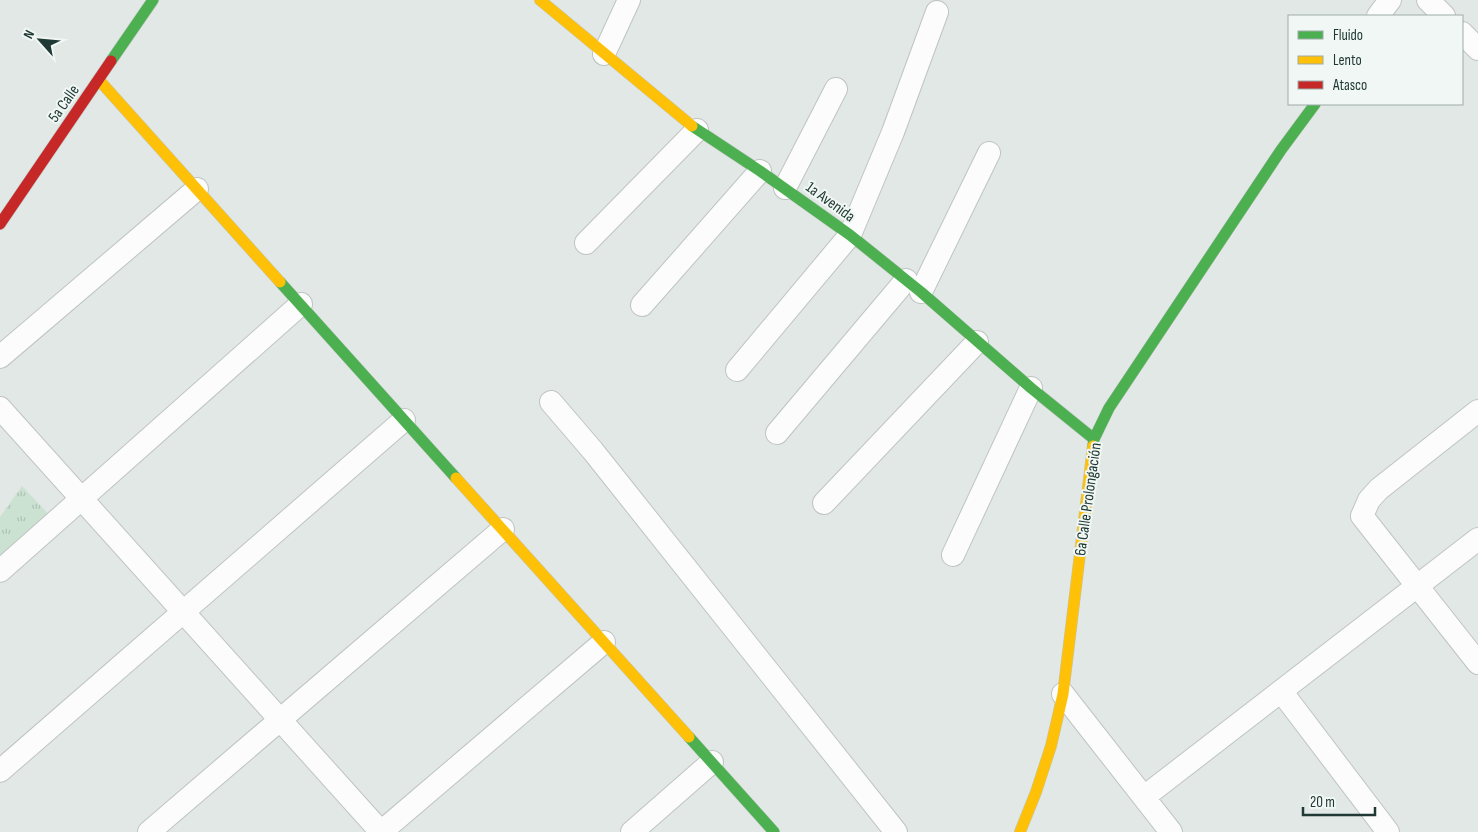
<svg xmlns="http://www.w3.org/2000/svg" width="1478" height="832" viewBox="0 0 1478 832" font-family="'Sofia Sans Condensed',sans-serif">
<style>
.park{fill:url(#park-tufts)}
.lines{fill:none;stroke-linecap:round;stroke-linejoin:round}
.street-casing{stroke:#bfc4c2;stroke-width:24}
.fast-casing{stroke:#bec5c2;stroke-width:12}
.slow-casing{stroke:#bec5c2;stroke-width:12}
.jam-casing{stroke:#bec5c2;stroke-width:12}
.street{stroke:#fbfcfb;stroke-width:22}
.fast{stroke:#4caf50;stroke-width:11}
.slow{stroke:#ffc107;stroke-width:11}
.jam{stroke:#c62828;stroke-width:11}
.labels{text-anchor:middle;stroke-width:4;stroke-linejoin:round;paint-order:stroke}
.street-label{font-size:16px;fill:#213934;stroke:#f0f7f4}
</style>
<defs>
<pattern id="park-tufts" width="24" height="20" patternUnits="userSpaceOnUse" patternTransform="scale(1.25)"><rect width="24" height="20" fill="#cbe1d2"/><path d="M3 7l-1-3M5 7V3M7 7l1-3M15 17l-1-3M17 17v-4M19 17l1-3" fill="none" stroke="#aec2b5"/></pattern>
</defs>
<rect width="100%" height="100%" fill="#e2e8e5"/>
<!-- park -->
<path class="park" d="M22 486 57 523 0 574V517Z"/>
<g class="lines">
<!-- street casing -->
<g class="street-casing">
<path id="street" d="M1428 0 1444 16
M1378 16 1390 0
M1462 33 1478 49
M604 54 629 0
M785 188 836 89
M586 243 697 130
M921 292 989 153
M642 305 760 171
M0 357 197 189
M737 370 850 235 893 132 937 12
M551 402 593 451 896 832
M0 408 381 832
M1478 411 1379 489 1369 500 1362 516 1478 663
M777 433 906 280
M824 503 977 342
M953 555 1031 388
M0 571 301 304
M1281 691 1388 832
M1063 694 1171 832
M0 771 404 420
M1144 797 1478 539
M149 832 503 529
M381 832 604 642
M632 832 712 762"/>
</g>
<!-- fast casing -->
<g class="fast-casing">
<path id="fast" d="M111 61 153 0
M692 126 760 171 850 235 921 292 1031 388 1094 439
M280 282 456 478
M1093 446 1094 439 1109 408 1281 150 1315 104
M689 737 774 832"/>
</g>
<!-- slow casing -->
<g class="slow-casing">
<path id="slow" d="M540 0 692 126
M99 80 280 282
M456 478 689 737
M1020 832 1036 792 1051 746 1063 694 1093 446"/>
</g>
<!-- jam casing -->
<g class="jam-casing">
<path id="jam" d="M0 224 111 61"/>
</g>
<!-- street -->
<use href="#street" class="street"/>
<!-- fast -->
<use href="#fast" class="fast"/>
<!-- slow -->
<use href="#slow" class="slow"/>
<!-- jam -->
<use href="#jam" class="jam"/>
</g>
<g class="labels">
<!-- street labels -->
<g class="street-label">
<text transform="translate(63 103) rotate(-55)" y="6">5a Calle</text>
<text transform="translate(831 201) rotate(36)" y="6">1a Avenida</text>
<text transform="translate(1087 499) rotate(-82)" y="6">6a Calle Prolongación</text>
</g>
</g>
<!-- legend -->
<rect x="1288" y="15" width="175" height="90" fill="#f0f7f4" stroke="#9daba7"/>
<rect x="1298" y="31" width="25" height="8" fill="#4caf50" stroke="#9daba7"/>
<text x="1333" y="40" font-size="15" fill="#213934">Fluido</text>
<rect x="1298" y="56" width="25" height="8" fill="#ffc107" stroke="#9daba7"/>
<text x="1333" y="65" font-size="15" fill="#213934">Lento</text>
<rect x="1298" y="81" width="25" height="8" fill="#c62828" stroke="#9daba7"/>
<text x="1333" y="90" font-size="15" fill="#213934">Atasco</text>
<!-- north arrow -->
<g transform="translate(40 40) rotate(297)" stroke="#f0f7f4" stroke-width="4" paint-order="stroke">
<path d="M0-4L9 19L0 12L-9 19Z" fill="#213934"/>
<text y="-8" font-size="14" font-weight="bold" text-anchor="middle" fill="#213934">N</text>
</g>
<!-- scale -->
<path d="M1303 807v8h72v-8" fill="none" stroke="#213934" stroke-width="2.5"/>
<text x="1310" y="807" font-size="15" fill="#213934" stroke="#f0f7f4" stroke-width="4" paint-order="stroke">20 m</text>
</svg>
